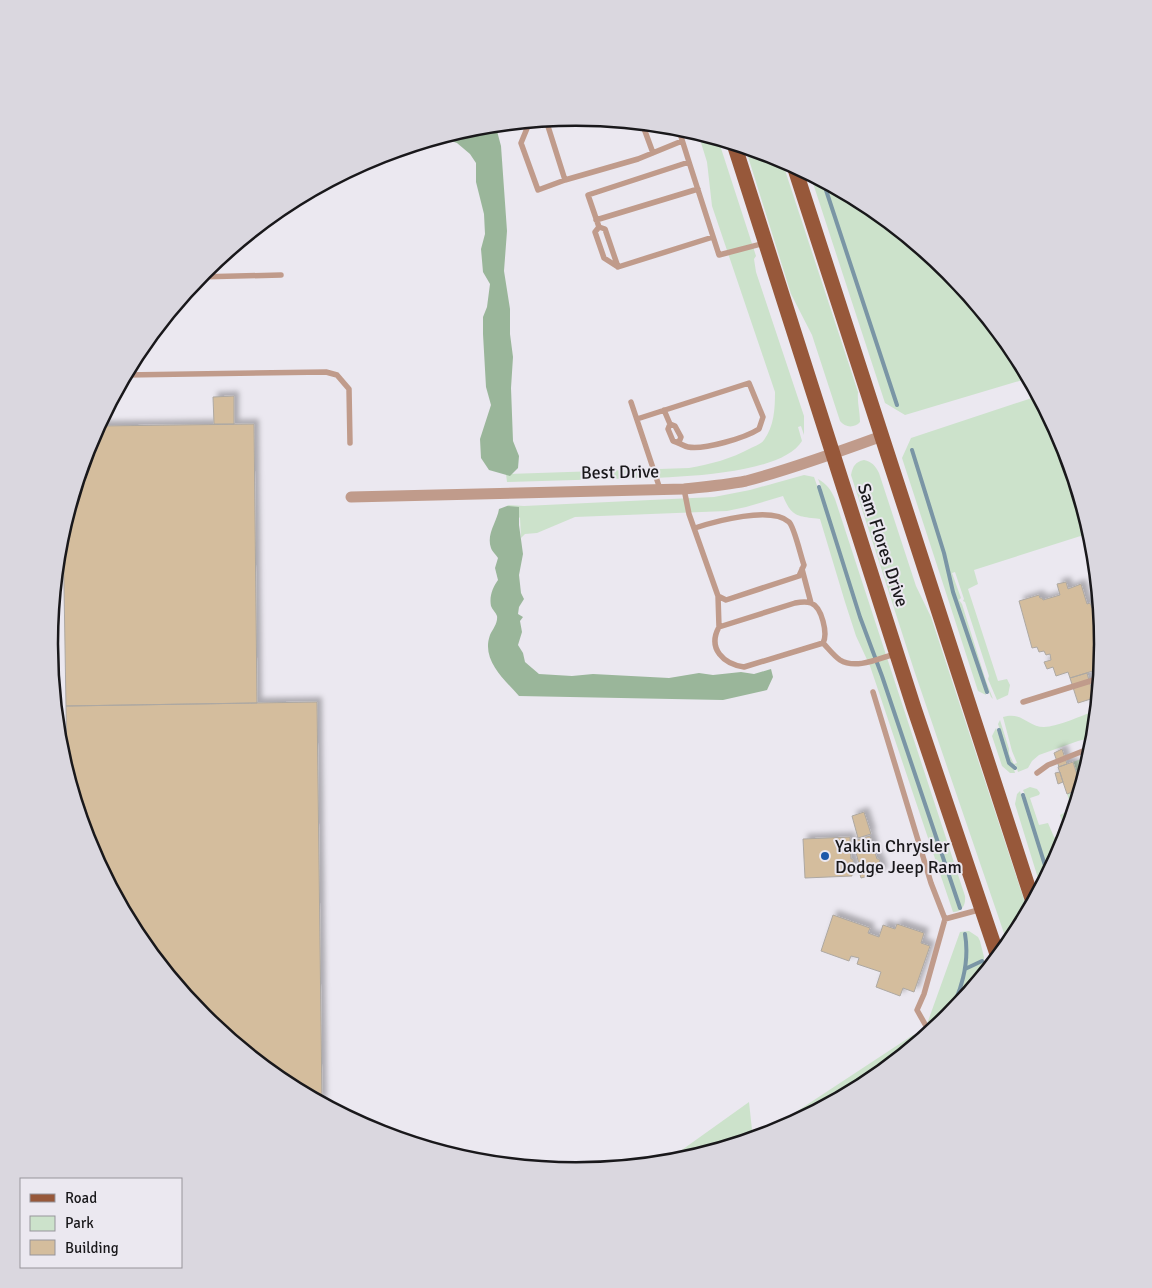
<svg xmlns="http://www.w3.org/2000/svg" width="1152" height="1288" viewBox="0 0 1152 1288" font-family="Signika,sans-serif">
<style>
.green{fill:#cce2cb}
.forest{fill:#9ab69a}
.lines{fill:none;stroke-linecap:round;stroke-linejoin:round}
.stream{stroke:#7a95a5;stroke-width:4}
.building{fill:#d4bd9d;stroke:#ada8a2;filter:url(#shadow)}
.lane{stroke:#c09b8b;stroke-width:5.5}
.street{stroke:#c09b8b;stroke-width:11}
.primary{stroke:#97583a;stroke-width:15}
.poi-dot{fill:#1c58a9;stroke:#ebe8f0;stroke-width:2}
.labels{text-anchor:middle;stroke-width:4;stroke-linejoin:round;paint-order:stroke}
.street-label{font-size:18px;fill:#19181b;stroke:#ebe8f0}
.poi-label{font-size:18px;fill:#19181b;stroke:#ebe8f0;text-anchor:start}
.rim{fill:none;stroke:#19181b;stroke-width:2.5}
</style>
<defs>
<filter id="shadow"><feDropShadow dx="4.5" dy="-4.5" stdDeviation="2.5" flood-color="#0004"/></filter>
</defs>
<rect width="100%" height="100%" fill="#ebe8f0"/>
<!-- green -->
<path class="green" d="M698 133 718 139 756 256 754 259 756 272 804 416V435L801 426 798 427 802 441C779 479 651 478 609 479 575 480 541 481 507 482L506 474 689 468C711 464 731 459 751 448 755 446 761 444 764 440 774 426 775 409 775 392L712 206 707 162Z
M745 147 781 158 858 392C857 402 860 412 860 422 855 428 845 428 840 421L812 335 791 294Z
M810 174 869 206 949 271 1015 351 1029 378 905 415 885 403Z
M1038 396 1063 442 1090 533 974 570 978 584 968 589 998 681 1007 679 1010 685 1008 695 997 700 988 679 989 676 965 602 963 601 964 599 955 572 952 573 961 598 959 600 962 604 986 681 993 699 991 697 987 687 984 688 986 695 978 691 902 458 911 438Z
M864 460C872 462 875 465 879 473L916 586 931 617 1028 912 1014 937 1008 945 914 670 851 475C853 466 855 462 864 460Z
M804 475 814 477 819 491 822 489 818 479C827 484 831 490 835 499L965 896C966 905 962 912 953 912L870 666 856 636 845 602 820 519C798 516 792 518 783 496L746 507 727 511 575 517 537 533 525 534 521 538 520 518 507 506 508 505 524 506 714 497 750 490Z
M1097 710 1094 737 1078 741 1039 755 1032 761 1028 768 1018 772 1016 765 1013 766 1015 773H1010L1002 766 992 736 996 728 998 733H1001L998 724 1000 720 1009 749V754L1014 764 1017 763 1012 751 1003 717C1022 711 1028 727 1044 727 1057 727 1083 715 1097 710Z
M1091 755 1081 787 1073 762Z
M1030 787 1037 789 1040 793 1039 795 1030 798 1039 825 1048 823 1054 837 1064 843 1041 888 1015 804 1017 794 1020 791 1022 798 1026 797 1023 790Z
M1080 789 1068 829 1063 824 1060 815 1072 809 1067 794Z
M969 931 978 937 980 941 984 957 983 976 949 1017 933 1030 927 1024 960 932Z
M913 1035 918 1042 869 1083 778 1131 758 1137Z
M749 1102 753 1139 679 1161 665 1162Z"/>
<!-- forest -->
<path class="forest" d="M494 125 497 131 501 146 507 231 504 271 510 309V334L513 357 511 388 513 441 519 456 518 468 510 476 489 470 481 458 480 439 491 405 486 387 483 334V317L487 307 490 284 483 272 481 249 485 234 484 214 476 182V163L470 154 457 143 440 137 473 127Z
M507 506 519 507V525L523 554 519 575 521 593 524 599 519 607 518 614 523 617 520 621 522 632 518 645 523 653 525 662 539 674 572 676 593 674 669 678 699 673 713 675 741 672 754 674 771 669 773 677 767 690 723 700 519 696C504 679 481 660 490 635 493 629 498 623 497 616 496 613 492 609 491 606 489 596 493 587 498 580L495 568 498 558C496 555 492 551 491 548 486 534 497 522 499 509Z"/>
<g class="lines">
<!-- stream -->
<path class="stream" d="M823 181 897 405
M912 450 944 553 953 592 987 692
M819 487 860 617 882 676 960 908
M999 730 1009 763 1015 768
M1023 795 1048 875
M965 969 982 961
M946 1019C961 994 970 963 965 934
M821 1108 903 1054"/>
</g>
<!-- building -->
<path class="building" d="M234 396V424H214L213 397Z
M254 424 257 703 66 706 63 527 89 442 98 426Z
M1066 582 1068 589 1081 584 1087 604 1090 603 1092 608 1097 607 1102 629 1099 630 1103 644 1093 647 1098 664 1095 665 1096 670 1070 678 1068 672 1056 676 1053 667 1047 669 1044 662 1051 660 1050 654 1046 655 1044 651 1039 652 1037 647 1032 648 1019 601 1039 595 1040 598H1042L1043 600 1060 595 1057 584Z
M1087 673 1094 698 1078 703 1070 678Z
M317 702 322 1103 283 1082 203 1017 137 937 89 846 67 773 66 706Z
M1062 749 1067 764 1059 767 1054 753Z
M1073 762 1081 787 1080 789 1067 794 1058 767Z
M1060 772 1063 782 1058 784 1055 773Z
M864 812 871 834 858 838 852 816Z
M870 836 877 859H879L883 872 861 878 857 865 859 864 853 841Z
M850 837 851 859H853L854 871H852V876L805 878 803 839Z
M833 915 870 928 868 933 879 937 883 925 895 929 897 924 924 933 921 943 930 946 914 992 903 988 900 996 876 987 881 972 857 964 859 958 851 956 849 961 821 951Z"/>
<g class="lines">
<!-- lane -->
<path class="lane" d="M546 120 565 180
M532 121 528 126 521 143 538 190 565 180 638 159 682 141
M642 123 653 153
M678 127 689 162
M596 220 698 189
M599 227 605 229 618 267
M713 237 618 267 604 258 595 232 599 227 588 195 689 162 719 255 765 243
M198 277 281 275
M125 375 326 372 337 375 349 389 350 443
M631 402 660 489
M664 410 670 424 675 426 681 437 679 442
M637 419 749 383 763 417 759 429C745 438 704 450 688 447 683 446 678 442 673 441L668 429 670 424
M684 489 689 514 718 596 726 600 799 576 804 565C801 557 794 526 789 522 771 506 716 521 695 528
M802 569 811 603
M718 596 719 627
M823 643C828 634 822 607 811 603 806 601 800 602 795 603L719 627C707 649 724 664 744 667L823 643C828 648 834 656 840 660 856 670 880 658 895 654
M873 692 931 883 945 919 924 994 917 1010 930 1033
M1023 702 1100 678
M1037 773 1048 765 1093 747
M945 919 982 909"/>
<!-- street -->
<path class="street" d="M351 497 684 489C704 487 726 485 746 481 792 469 838 452 882 436"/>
<!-- primary -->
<path class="primary" d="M734 144 914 708 998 957
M794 166 1033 902"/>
</g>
<!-- markers -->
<circle class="poi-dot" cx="825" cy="856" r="5"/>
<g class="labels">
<!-- street labels -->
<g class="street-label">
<text transform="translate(620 472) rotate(-1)" y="6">Best Drive</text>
<text transform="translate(883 545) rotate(72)" y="6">Sam Flores Drive</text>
</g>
<!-- poi labels -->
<g class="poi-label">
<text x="835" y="852">Yaklin Chrysler<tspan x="835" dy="21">Dodge Jeep Ram</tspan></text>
</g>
</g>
<!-- crop -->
<path d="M0 0H1152V1288H0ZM58 644a518 518 0 1 1 1036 0a518 518 0 1 1-1036 0Z" fill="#dad7df" fill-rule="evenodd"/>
<path class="rim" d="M58 644a518 518 0 1 1 1036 0a518 518 0 1 1-1036 0Z"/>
<!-- legend -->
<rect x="20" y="1178" width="162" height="90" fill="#ebe8f0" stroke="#97959b"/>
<rect x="30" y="1194" width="25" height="8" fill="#97583a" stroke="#97959b"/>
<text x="65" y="1203" font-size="15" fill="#19181b">Road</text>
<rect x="30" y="1216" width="25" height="15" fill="#cce2cb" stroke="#97959b"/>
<text x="65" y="1228" font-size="15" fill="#19181b">Park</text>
<rect x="30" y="1240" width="25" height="15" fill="#d4bd9d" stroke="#97959b"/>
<text x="65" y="1253" font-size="15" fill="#19181b">Building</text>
</svg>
